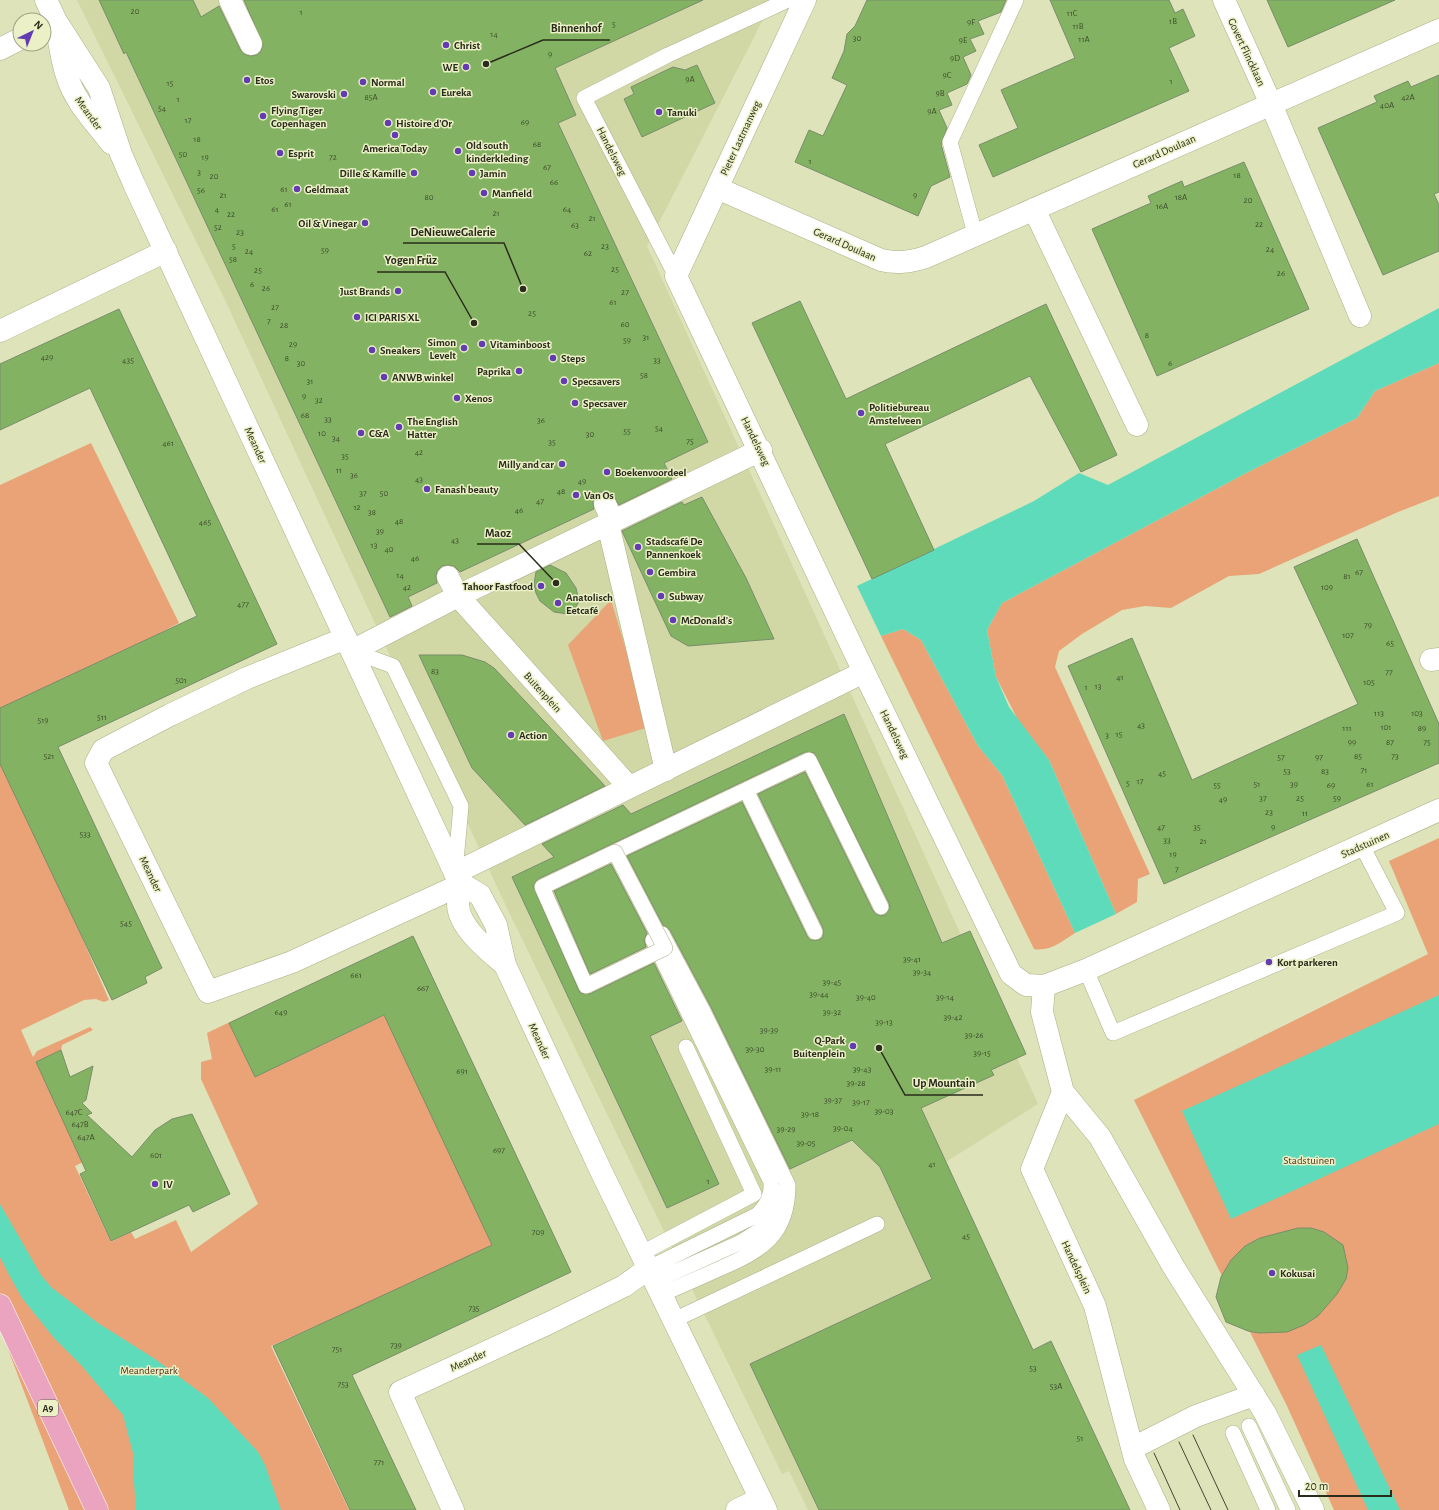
<svg xmlns="http://www.w3.org/2000/svg" width="1439" height="1510" viewBox="0 0 1439 1510" font-family="'Alegreya Sans',sans-serif">
<style>
.built{fill:#d1d7a5}
.green{fill:#e9a376}
.water{fill:#5ddbbb}
.building{fill:#83b362;stroke:#788d6b}
.lines{fill:none;stroke-linecap:round;stroke-linejoin:round}
.service-casing{stroke:#abb087;stroke-width:16}
.pedestrian-casing{stroke:#abb087;stroke-width:23}
.minor-casing{stroke:#abb087;stroke-width:23}
.motorway-casing{stroke:#fff;stroke-width:23}
.service{stroke:#fff;stroke-width:15}
.pedestrian{stroke:#fff;stroke-width:22}
.minor{stroke:#fff;stroke-width:22}
.motorway{stroke:#eba4c0;stroke-width:22}
.tram{stroke:#454733;stroke-width:1}
.service-bridge-casing{stroke:#abb087;stroke-width:16;stroke-linecap:butt}
.service-bridge{stroke:#fff;stroke-width:15}
.poi-dot{fill:#633bb3;stroke:#ebf0c6;stroke-width:1.5}
.labels{text-anchor:middle;stroke-width:3;stroke-linejoin:round;paint-order:stroke}
.number-label{font-size:9px;fill:#404e2e}
.shield{fill:#ebf0c6;stroke:#64674f;stroke-width:1}
.shield-label{font-size:10px;font-weight:bold;fill:#2a2c1c}
.poi-label{font-size:11px;font-weight:bold;fill:#2a2c1c;stroke:#ebf0c6;text-anchor:start}
.street-label{font-size:11px;fill:#2a2c1c;stroke:#ebf0c6}
.park-label{font-size:11px;fill:#523019;stroke:#ebf0c6}
.leader{fill:none;stroke:#2a2c1c;stroke-width:1.5}
.callout-dot{fill:#2a2c1c;stroke:#ebf0c6;stroke-width:1.5}
.callout-label{font-size:12px;text-anchor:middle;font-weight:bold;fill:#2a2c1c;stroke:#ebf0c6;stroke-width:3;stroke-linejoin:round;paint-order:stroke}
</style>
<rect width="100%" height="100%" fill="#dee3b9"/>
<!-- built -->
<path class="built" d="M77 0H773L647 246 1038 1104 941 1165 1029 1355 1120 1510H808L789 1471 782 1474 506 906 226 302Z"/>
<!-- green -->
<path class="green" d="M1439 363V496L1398 512 1259 574 1229 576 1171 608 1145 606 1122 610 1082 634 1059 651 1055 667 1150 874 1138 879 1137 902 1116 914 1049 760 1019 722 996 677 987 630 1002 603 1248 472 1357 418 1375 391Z
M91 443 179 623 0 716V485Z
M611 600 649 727 603 741 568 645Z
M903 629 921 640 978 746 1002 775 1075 933C1063 941 1049 952 1034 949L881 636Z
M0 748 109 1000 104 1002 96 999 84 1000 21 1030 33 1057 37 1051 90 1027 93 1030 62 1045 61 1050 36 1062 83 1162 75 1166 111 1242 131 1232 135 1239 176 1220 191 1252 258 1204 201 1079V1062L212 1059 207 1033 230 1022 255 1077 385 1015 498 1245 271 1346 349 1510H69L0 1328Z
M1439 838V1510H1334L1287 1406 1134 1100 1428 954 1389 861Z"/>
<!-- water -->
<path class="water" d="M1439 308V363L1375 391 1357 418 1248 472 1002 603 987 630 996 677 1009 707 1049 760 1116 914 1075 933 1002 775 978 746 921 640 903 629 881 636 857 586 1034 501 1079 473 1108 485Z
M1439 995V1124L1231 1219 1182 1111Z
M0 1204 41 1275 51 1287 98 1323 155 1359 208 1398 258 1452 265 1465 281 1510H136L133 1468V1453L123 1415 81 1365 54 1338 22 1298 8 1273 0 1257Z
M1321 1345 1400 1510H1368L1297 1355Z"/>
<!-- building -->
<path class="building" d="M99 0H193L201 17 219 6 240 49 244 54 250 56 257 55 261 51 263 45 244 0H703L555 68 576 115 558 123 708 442 664 463 672 479 619 505 612 494 607 492H600L595 496 593 502 594 509 460 572 454 566 448 565 442 566 437 571 436 576 437 583 408 597 412 606 390 617 126 52 124 54Z
M867 0H1006L1001 12 978 21 984 34 970 39 976 51 963 57 971 75 967 84 947 93 952 105 939 110 947 128 941 144 950 177 931 186 918 216 795 162 809 130 823 136 847 85 832 78 844 51 847 34 855 26Z
M1050 0H1169L1175 13 1183 9 1195 36 1169 48 1189 91 993 177 979 145 1018 128 1001 90 1075 58Z
M1267 0H1395L1288 47Z
M697 65 715 103 642 137 624 99 634 94 631 87 673 67 685 70Z
M1439 75V192L1434 194 1439 205V251L1383 275 1318 128 1377 102 1374 96 1408 81 1411 87Z
M1244 162 1309 309 1157 376 1092 229 1151 203 1148 196 1182 181 1184 187Z
M800 301 846 399 1046 304 1117 455 1081 472 1030 376 885 444 934 550 872 579 752 323Z
M119 309 277 644 58 747 162 968 145 977 147 983 112 1000 0 764V708L197 616 90 388 0 430V364Z
M702 497 746 578 774 639 688 646 671 636 622 531 682 502 684 505Z
M1357 539 1439 724V763L1164 884 1068 666 1132 638 1192 780 1358 704 1294 567Z
M550 565 566 573 576 588 579 601 575 609 572 612 568 614 554 612 540 601 536 593 534 584 536 572Z
M419 655H462L485 662 494 668 605 786 525 825 472 768Z
M844 714 942 943 970 931 1026 1054 991 1070 994 1075 921 1108 1033 1350 1051 1341 1130 1510H819L750 1364 932 1279 880 1167 852 1140 790 1169 711 1007 670 930 663 925 627 856 742 802 807 936 810 940H819L823 937V928L758 794 805 772 873 911 880 916 885 915 890 908 889 903 814 753 805 752 538 879 533 886 580 993 590 994 654 963 682 1021 650 1036 719 1184 667 1208 512 877 554 857 542 844 623 805 631 814Z
M611 864 647 933 644 940 646 947 590 974 554 891Z
M413 936 571 1272 352 1375 416 1510H350L273 1346 492 1245 384 1015 255 1077 229 1023Z
M61 1050 70 1077 93 1066 86 1100 82 1103 92 1113 87 1115 132 1157 155 1130 172 1119 192 1114 230 1194 193 1212 189 1205 111 1241 80 1174 86 1171 36 1062Z
M1298 1228H1311L1324 1232 1343 1245 1348 1268 1346 1279 1337 1294 1318 1316 1304 1325 1287 1332 1259 1333 1248 1331 1226 1322 1216 1297 1221 1277 1231 1260 1245 1246 1260 1238Z"/>
<g class="lines">
<!-- service casing -->
<g class="service-casing">
<path id="service" d="M975 234 950 142 1016 0
M676 276 584 98 668 55 788 0
M352 651 393 666 461 806 455 872
M746 790 815 932
M615 852 809 760 881 907
M1086 970 1113 1033 1397 913 1362 846
M642 1253 754 1194 686 1047
M649 1268 757 1215C767 1205 772 1196 771 1182L653 940
M655 1281 741 1242 760 1230 773 1215 778 1204 779 1192
M662 1294C681 1286 701 1277 721 1268 762 1250 788 1235 788 1185L703 1011 662 934
M674 1320 877 1224
M1249 1426 1288 1510
M1233 1433 1268 1510"/>
</g>
<!-- pedestrian casing -->
<g class="pedestrian-casing">
<path id="pedestrian" d="M230 0 251 44
M605 504 613 522
M608 524 666 770
M448 577 458 596 629 787
M352 651 458 596 761 450
M455 873 864 672
M1044 986 1042 1012 1063 1092 1100 1137 1173 1266 1265 1413 1313 1510
M1063 1092 1032 1169 1095 1306 1135 1459 1159 1510
M1133 1448 1196 1416 1254 1395"/>
</g>
<!-- minor casing -->
<g class="minor-casing">
<path id="minor" d="M46 0 56 21 99 88 121 154 134 184 455 873 462 884 480 895 496 925 505 965 601 1171 766 1510
M805 0 676 276 864 672 1011 974 1026 985 1044 986 1086 970 1439 810
M1224 0 1271 104 1360 316
M57 30C60 45 62 62 67 76 75 102 95 122 111 143
M0 49 20 39
M717 188 881 260C897 264 910 262 926 257L1439 30
M1034 209 1137 425
M0 331 166 251
M346 638 247 678 170 715 103 750 96 763 208 992 292 962 462 884
M1431 660 1439 659
M462 884C461 891 458 899 458 905 459 928 490 952 505 965
M453 1510 400 1392 549 1323 624 1286 649 1268
M737 1510 760 1499"/>
</g>
<!-- motorway casing -->
<g class="motorway-casing">
<path id="motorway" d="M0 1305 97 1510"/>
</g>
<!-- service -->
<use href="#service" class="service"/>
<!-- pedestrian -->
<use href="#pedestrian" class="pedestrian"/>
<!-- minor -->
<use href="#minor" class="minor"/>
<!-- motorway -->
<use href="#motorway" class="motorway"/>
<!-- tram -->
<path class="tram" d="M1193 1435 1228 1510
M1179 1442 1211 1510
M1154 1453 1180 1510"/>
<!-- service-bridge casing -->
<g class="service-bridge-casing">
<path id="service-bridge" d="M615 852 665 948 586 986 542 887Z"/>
</g>
<!-- service-bridge -->
<use href="#service-bridge" class="service-bridge"/>
</g>
<!-- markers -->
<g class="poi-dot">
<circle cx="446" cy="45" r="4"/>
<circle cx="466" cy="67" r="4"/>
<circle cx="247" cy="80" r="4"/>
<circle cx="363" cy="82" r="4"/>
<circle cx="433" cy="92" r="4"/>
<circle cx="344" cy="94" r="4"/>
<circle cx="659" cy="112" r="4"/>
<circle cx="263" cy="116" r="4"/>
<circle cx="388" cy="123" r="4"/>
<circle cx="395" cy="135" r="4"/>
<circle cx="458" cy="151" r="4"/>
<circle cx="280" cy="153" r="4"/>
<circle cx="414" cy="173" r="4"/>
<circle cx="472" cy="173" r="4"/>
<circle cx="297" cy="189" r="4"/>
<circle cx="484" cy="193" r="4"/>
<circle cx="365" cy="223" r="4"/>
<circle cx="398" cy="291" r="4"/>
<circle cx="357" cy="317" r="4"/>
<circle cx="482" cy="344" r="4"/>
<circle cx="464" cy="348" r="4"/>
<circle cx="372" cy="350" r="4"/>
<circle cx="553" cy="358" r="4"/>
<circle cx="519" cy="371" r="4"/>
<circle cx="384" cy="377" r="4"/>
<circle cx="564" cy="381" r="4"/>
<circle cx="457" cy="398" r="4"/>
<circle cx="575" cy="403" r="4"/>
<circle cx="861" cy="413" r="4"/>
<circle cx="399" cy="427" r="4"/>
<circle cx="361" cy="433" r="4"/>
<circle cx="562" cy="464" r="4"/>
<circle cx="607" cy="472" r="4"/>
<circle cx="427" cy="489" r="4"/>
<circle cx="576" cy="495" r="4"/>
<circle cx="638" cy="547" r="4"/>
<circle cx="650" cy="572" r="4"/>
<circle cx="541" cy="586" r="4"/>
<circle cx="661" cy="596" r="4"/>
<circle cx="558" cy="603" r="4"/>
<circle cx="673" cy="620" r="4"/>
<circle cx="511" cy="735" r="4"/>
<circle cx="1269" cy="962" r="4"/>
<circle cx="853" cy="1046" r="4"/>
<circle cx="155" cy="1184" r="4"/>
<circle cx="1272" cy="1273" r="4"/>
</g>
<g class="labels">
<!-- number labels -->
<g class="number-label">
<text x="135" y="14">20</text>
<text x="301" y="15">1</text>
<text x="1072" y="16">11C</text>
<text x="1173" y="24">1B</text>
<text x="971" y="25">9F</text>
<text x="614" y="27">5</text>
<text x="1078" y="29">11B</text>
<text x="494" y="37">14</text>
<text x="857" y="41">30</text>
<text x="1084" y="42">11A</text>
<text x="963" y="43">9E</text>
<text x="550" y="57">9</text>
<text x="955" y="61">9D</text>
<text x="947" y="78">9C</text>
<text x="690" y="82">9A</text>
<text x="1171" y="84">1</text>
<text x="170" y="86">15</text>
<text x="940" y="96">9B</text>
<text x="371" y="100">85A</text>
<text x="1408" y="100">42A</text>
<text x="178" y="102">1</text>
<text x="1387" y="108">40A</text>
<text x="162" y="111">54</text>
<text x="932" y="114">9A</text>
<text x="188" y="123">17</text>
<text x="525" y="125">69</text>
<text x="197" y="142">18</text>
<text x="537" y="147">68</text>
<text x="183" y="157">50</text>
<text x="205" y="160">19</text>
<text x="333" y="160">72</text>
<text x="810" y="164">1</text>
<text x="547" y="170">67</text>
<text x="199" y="175">3</text>
<text x="1237" y="178">18</text>
<text x="214" y="179">20</text>
<text x="554" y="185">66</text>
<text x="284" y="192">61</text>
<text x="201" y="193">56</text>
<text x="223" y="198">21</text>
<text x="915" y="198">9</text>
<text x="429" y="200">80</text>
<text x="1181" y="200">18A</text>
<text x="1248" y="203">20</text>
<text x="288" y="207">61</text>
<text x="1162" y="209">16A</text>
<text x="217" y="212">4</text>
<text x="275" y="212">61</text>
<text x="567" y="212">64</text>
<text x="496" y="216">21</text>
<text x="231" y="217">22</text>
<text x="592" y="221">21</text>
<text x="1259" y="227">22</text>
<text x="575" y="228">63</text>
<text x="218" y="230">52</text>
<text x="240" y="235">23</text>
<text x="234" y="249">5</text>
<text x="605" y="249">23</text>
<text x="1270" y="252">24</text>
<text x="325" y="253">59</text>
<text x="249" y="254">24</text>
<text x="588" y="256">62</text>
<text x="233" y="262">58</text>
<text x="615" y="272">25</text>
<text x="258" y="273">25</text>
<text x="1281" y="276">26</text>
<text x="252" y="287">6</text>
<text x="266" y="291">26</text>
<text x="625" y="295">27</text>
<text x="613" y="305">61</text>
<text x="275" y="310">27</text>
<text x="532" y="316">25</text>
<text x="269" y="324">7</text>
<text x="625" y="327">60</text>
<text x="284" y="328">28</text>
<text x="1147" y="338">8</text>
<text x="646" y="340">31</text>
<text x="627" y="343">59</text>
<text x="293" y="347">29</text>
<text x="47" y="360">429</text>
<text x="287" y="361">8</text>
<text x="128" y="363">435</text>
<text x="657" y="363">33</text>
<text x="301" y="366">30</text>
<text x="1170" y="366">6</text>
<text x="644" y="378">58</text>
<text x="310" y="384">31</text>
<text x="304" y="399">9</text>
<text x="319" y="403">32</text>
<text x="305" y="418">68</text>
<text x="328" y="422">33</text>
<text x="541" y="423">36</text>
<text x="659" y="431">54</text>
<text x="627" y="434">55</text>
<text x="322" y="436">10</text>
<text x="590" y="437">30</text>
<text x="336" y="441">34</text>
<text x="690" y="444">75</text>
<text x="552" y="445">35</text>
<text x="168" y="446">461</text>
<text x="419" y="455">42</text>
<text x="345" y="459">35</text>
<text x="339" y="473">11</text>
<text x="354" y="478">36</text>
<text x="419" y="482">43</text>
<text x="582" y="484">49</text>
<text x="561" y="494">48</text>
<text x="363" y="496">37</text>
<text x="384" y="496">50</text>
<text x="540" y="504">47</text>
<text x="357" y="510">12</text>
<text x="519" y="513">46</text>
<text x="372" y="515">38</text>
<text x="399" y="524">48</text>
<text x="205" y="525">465</text>
<text x="380" y="534">39</text>
<text x="455" y="543">43</text>
<text x="374" y="548">13</text>
<text x="389" y="552">40</text>
<text x="415" y="561">46</text>
<text x="1359" y="575">67</text>
<text x="400" y="578">14</text>
<text x="1347" y="579">81</text>
<text x="407" y="590">42</text>
<text x="1327" y="590">109</text>
<text x="243" y="607">477</text>
<text x="1368" y="628">79</text>
<text x="1348" y="638">107</text>
<text x="1390" y="646">65</text>
<text x="435" y="674">83</text>
<text x="1389" y="675">77</text>
<text x="1120" y="680">41</text>
<text x="181" y="683">501</text>
<text x="1369" y="685">105</text>
<text x="1098" y="689">13</text>
<text x="1086" y="690">1</text>
<text x="1379" y="716">113</text>
<text x="1417" y="716">103</text>
<text x="102" y="720">511</text>
<text x="43" y="723">519</text>
<text x="1141" y="728">43</text>
<text x="1386" y="730">101</text>
<text x="1347" y="731">111</text>
<text x="1422" y="731">89</text>
<text x="1119" y="737">15</text>
<text x="1107" y="738">3</text>
<text x="1352" y="745">99</text>
<text x="1390" y="745">87</text>
<text x="1427" y="745">75</text>
<text x="49" y="759">521</text>
<text x="1358" y="759">85</text>
<text x="1395" y="759">73</text>
<text x="1281" y="760">57</text>
<text x="1319" y="760">97</text>
<text x="1364" y="773">71</text>
<text x="1287" y="774">53</text>
<text x="1325" y="774">83</text>
<text x="1162" y="776">45</text>
<text x="1140" y="784">17</text>
<text x="1128" y="786">5</text>
<text x="1257" y="787">51</text>
<text x="1294" y="787">39</text>
<text x="1370" y="787">61</text>
<text x="1217" y="788">55</text>
<text x="1331" y="788">69</text>
<text x="1263" y="801">37</text>
<text x="1300" y="801">25</text>
<text x="1337" y="801">59</text>
<text x="1223" y="802">49</text>
<text x="1269" y="815">23</text>
<text x="1305" y="816">11</text>
<text x="1161" y="830">47</text>
<text x="1197" y="830">35</text>
<text x="1273" y="830">9</text>
<text x="85" y="837">533</text>
<text x="1167" y="843">33</text>
<text x="1203" y="844">21</text>
<text x="1173" y="857">19</text>
<text x="1177" y="872">7</text>
<text x="126" y="926">545</text>
<text x="912" y="962">39-41</text>
<text x="922" y="975">39-34</text>
<text x="356" y="978">661</text>
<text x="832" y="985">39-45</text>
<text x="423" y="991">667</text>
<text x="819" y="997">39-44</text>
<text x="866" y="1000">39-40</text>
<text x="945" y="1000">39-14</text>
<text x="281" y="1015">649</text>
<text x="832" y="1015">39-32</text>
<text x="953" y="1020">39-42</text>
<text x="884" y="1025">39-13</text>
<text x="769" y="1033">39-39</text>
<text x="974" y="1038">39-26</text>
<text x="755" y="1052">39-30</text>
<text x="982" y="1056">39-15</text>
<text x="773" y="1072">39-11</text>
<text x="862" y="1072">39-43</text>
<text x="462" y="1074">691</text>
<text x="856" y="1086">39-28</text>
<text x="833" y="1103">39-37</text>
<text x="861" y="1105">39-17</text>
<text x="884" y="1114">39-03</text>
<text x="74" y="1115">647C</text>
<text x="810" y="1117">39-18</text>
<text x="80" y="1127">647B</text>
<text x="843" y="1131">39-04</text>
<text x="786" y="1132">39-29</text>
<text x="86" y="1140">647A</text>
<text x="806" y="1146">39-05</text>
<text x="499" y="1153">697</text>
<text x="156" y="1158">601</text>
<text x="932" y="1167">41</text>
<text x="708" y="1184">1</text>
<text x="538" y="1235">709</text>
<text x="966" y="1239">45</text>
<text x="474" y="1311">735</text>
<text x="396" y="1348">739</text>
<text x="337" y="1352">751</text>
<text x="1033" y="1371">53</text>
<text x="343" y="1387">753</text>
<text x="1056" y="1389">53A</text>
<text x="1080" y="1441">51</text>
<text x="379" y="1465">771</text>
</g>
<!-- shield labels -->
<rect class="shield" x="38" y="1400" width="20" height="16" rx="3"/>
<g class="shield-label">
<text x="48" y="1412">A9</text>
</g>
<!-- poi labels -->
<g class="poi-label">
<text x="454" y="49">Christ</text>
<text x="458" y="71" text-anchor="end">WE</text>
<text x="255" y="84">Etos</text>
<text x="371" y="86">Normal</text>
<text x="441" y="96">Eureka</text>
<text x="336" y="98" text-anchor="end">Swarovski</text>
<text x="271" y="114">Flying Tiger<tspan x="271" dy="13">Copenhagen</tspan></text>
<text x="667" y="116">Tanuki</text>
<text x="396" y="127">Histoire d'Or</text>
<text x="466" y="149">Old south<tspan x="466" dy="13">kinderkleding</tspan></text>
<text x="395" y="152" text-anchor="middle">America Today</text>
<text x="288" y="157">Esprit</text>
<text x="406" y="177" text-anchor="end">Dille &amp; Kamille</text>
<text x="480" y="177">Jamin</text>
<text x="305" y="193">Geldmaat</text>
<text x="492" y="197">Manfield</text>
<text x="357" y="227" text-anchor="end">Oil &amp; Vinegar</text>
<text x="390" y="295" text-anchor="end">Just Brands</text>
<text x="365" y="321">ICI PARIS XL</text>
<text x="456" y="346" text-anchor="end">Simon<tspan x="456" dy="13">Levelt</tspan></text>
<text x="490" y="348">Vitaminboost</text>
<text x="380" y="354">Sneakers</text>
<text x="561" y="362">Steps</text>
<text x="511" y="375" text-anchor="end">Paprika</text>
<text x="392" y="381">ANWB winkel</text>
<text x="572" y="385">Specsavers</text>
<text x="465" y="402">Xenos</text>
<text x="583" y="407">Specsaver</text>
<text x="869" y="411">Politiebureau<tspan x="869" dy="13">Amstelveen</tspan></text>
<text x="407" y="425">The English<tspan x="407" dy="13">Hatter</tspan></text>
<text x="369" y="437">C&amp;A</text>
<text x="554" y="468" text-anchor="end">Milly and car</text>
<text x="615" y="476">Boekenvoordeel</text>
<text x="435" y="493">Fanash beauty</text>
<text x="584" y="499">Van Os</text>
<text x="646" y="545">Stadscafé De<tspan x="646" dy="13">Pannenkoek</tspan></text>
<text x="658" y="576">Gembira</text>
<text x="533" y="590" text-anchor="end">Tahoor Fastfood</text>
<text x="669" y="600">Subway</text>
<text x="566" y="601">Anatolisch<tspan x="566" dy="13">Eetcafé</tspan></text>
<text x="681" y="624">McDonald's</text>
<text x="519" y="739">Action</text>
<text x="1277" y="966">Kort parkeren</text>
<text x="845" y="1044" text-anchor="end">Q-Park<tspan x="845" dy="13">Buitenplein</tspan></text>
<text x="163" y="1188">IV</text>
<text x="1280" y="1277">Kokusai</text>
</g>
<!-- street labels -->
<g class="street-label">
<text transform="translate(1247 52) rotate(65)" y="4">Govert Flincklaan</text>
<text transform="translate(89 113) rotate(54)" y="4">Meander</text>
<text transform="translate(740 138) rotate(-65)" y="4">Pieter Lastmanweg</text>
<text transform="translate(612 151) rotate(63)" y="4">Handelsweg</text>
<text transform="translate(1164 151) rotate(-24)" y="4">Gerard Doulaan</text>
<text transform="translate(845 244) rotate(24)" y="4">Gerard Doulaan</text>
<text transform="translate(756 441) rotate(64)" y="4">Handelsweg</text>
<text transform="translate(256 445) rotate(65)" y="4">Meander</text>
<text transform="translate(543 692) rotate(48)" y="4">Buitenplein</text>
<text transform="translate(895 734) rotate(64)" y="4">Handelsweg</text>
<text transform="translate(1365 844) rotate(-24)" y="4">Stadstuinen</text>
<text transform="translate(151 874) rotate(64)" y="4">Meander</text>
<text transform="translate(540 1041) rotate(65)" y="4">Meander</text>
<text transform="translate(1077 1267) rotate(65)" y="4">Handelsplein</text>
<text transform="translate(468 1360) rotate(-25)" y="4">Meander</text>
</g>
<!-- park labels -->
<g class="park-label">
<text x="1309" y="1164">Stadstuinen</text>
<text x="149" y="1374">Meanderpark</text>
</g>
</g>
<!-- callouts -->
<path class="leader" d="M486 64L543 40H610M523 289L504 243H403M474 323L445 272H377M556 583L519 544H477M879 1048L905 1095H983"/>
<g class="callout-dot">
<circle cx="486" cy="64" r="4"/>
<circle cx="523" cy="289" r="4"/>
<circle cx="474" cy="323" r="4"/>
<circle cx="556" cy="583" r="4"/>
<circle cx="879" cy="1048" r="4"/>
</g>
<g class="callout-label">
<text x="576" y="32">Binnenhof</text>
<text x="453" y="236">DeNieuweGalerie</text>
<text x="411" y="264">Yogen Früz</text>
<text x="498" y="537">Maoz</text>
<text x="944" y="1087">Up Mountain</text>
</g>
<!-- north arrow -->
<g transform="translate(32 32) rotate(43)"><circle r="19" fill="#ebf0c6" stroke="#9ea282"/>
<path d="M0-3L7 15L0 10L-7 15Z" fill="#633bb3"/>
<text y="-6" font-size="11" font-weight="bold" text-anchor="middle" fill="#2a2c1c">N</text>
</g>
<!-- scale -->
<path d="M1299 1490v6h92v-6" fill="none" stroke="#2a2c1c" stroke-width="2"/>
<text x="1305" y="1490" font-size="12" fill="#2a2c1c" stroke="#ebf0c6" stroke-width="3" paint-order="stroke">20 m</text>
</svg>
